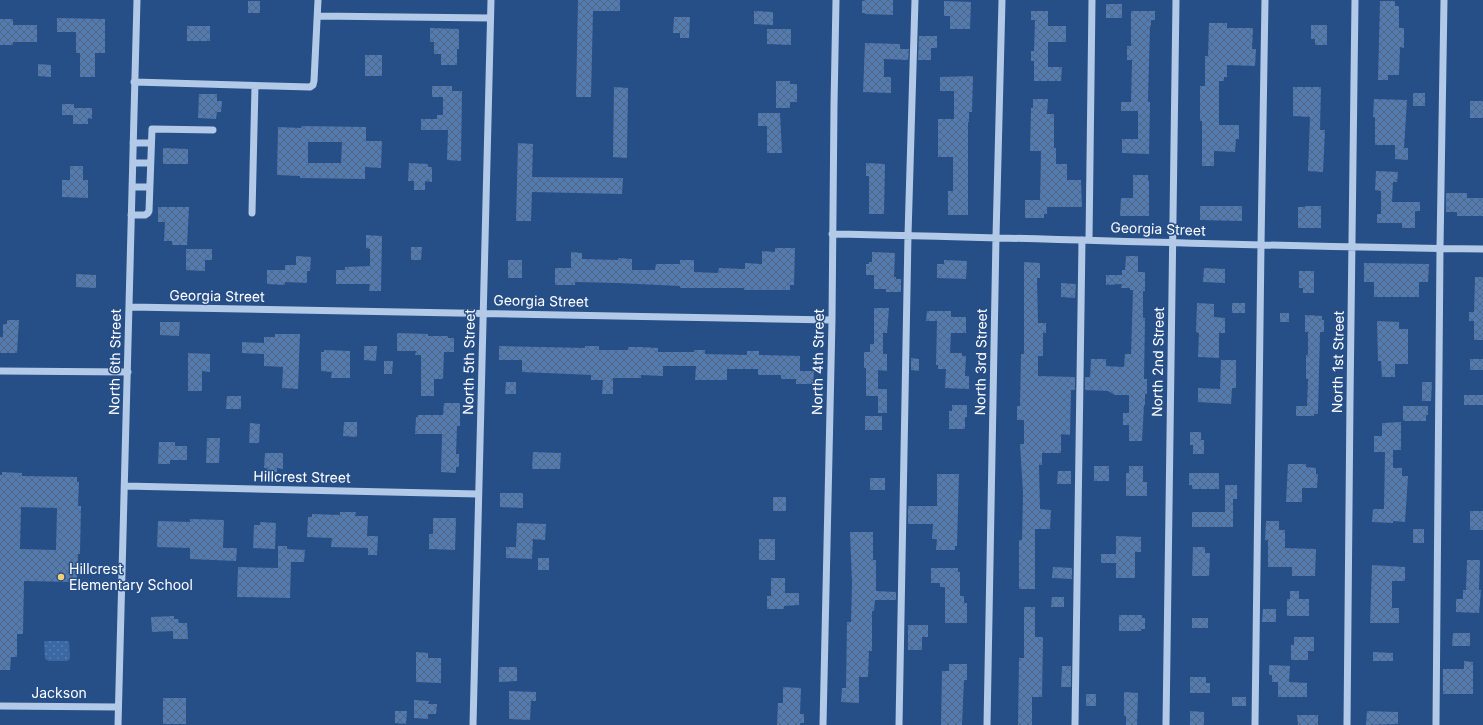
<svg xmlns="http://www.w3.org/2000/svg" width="1483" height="725" viewBox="0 0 1483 725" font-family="Inter,sans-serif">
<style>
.park{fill:url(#park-dots)}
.building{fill:url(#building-cross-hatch);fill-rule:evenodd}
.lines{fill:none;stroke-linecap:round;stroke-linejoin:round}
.minor{stroke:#b2c9e8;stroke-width:7}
.poi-dot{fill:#f1d177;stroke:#264e87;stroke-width:1.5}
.labels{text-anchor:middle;stroke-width:3;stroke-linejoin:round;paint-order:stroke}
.street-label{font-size:14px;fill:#fff;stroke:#264e87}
.poi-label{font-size:14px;fill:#fff;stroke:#264e87;text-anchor:start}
</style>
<defs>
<pattern id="park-dots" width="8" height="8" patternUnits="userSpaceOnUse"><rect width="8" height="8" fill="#3b68a3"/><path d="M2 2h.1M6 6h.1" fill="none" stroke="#587fb1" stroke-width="1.8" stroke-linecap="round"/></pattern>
<pattern id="building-cross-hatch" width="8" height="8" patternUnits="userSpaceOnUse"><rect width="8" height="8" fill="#537bb0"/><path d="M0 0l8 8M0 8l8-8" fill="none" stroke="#506683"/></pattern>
</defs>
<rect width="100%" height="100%" fill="#264e87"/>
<!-- park -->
<path class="park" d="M44 641H67L69 642 70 659 67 661H49L45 659Z"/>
<!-- building -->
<path class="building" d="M578 0H620V11H593L591 97H576Z
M866 0H893V15L865 14V13H862V1Z
M248 1H260V13H248Z
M944 1 971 2 970 29H950V16H944Z
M1380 1H1395V6H1399V28H1404V48L1400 47 1399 75H1388V80H1378Z
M1106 4H1122V18H1106Z
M754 11 773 12V25L754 24Z
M1031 11H1048V26H1066V42H1048V67H1062L1061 81H1034V61H1031V51H1034L1035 20H1031Z
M1131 11H1155V20H1151V26H1150L1148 102H1150L1149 154 1122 153V139H1138V111H1121V102H1131L1132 60H1127V46H1131Z
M674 17H690L689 38H680V33H673Z
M57 18 105 19V53H95V77H80V53H76V32H57Z
M0 19H13V25H37V42H13V45H0Z
M1209 23H1227V28H1253L1252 49H1256L1255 66 1227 65V77H1224V81H1219V125H1239V139H1236L1235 152 1214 151V166H1202V121H1200V86H1205V56H1208Z
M1311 25H1327V45H1315V39H1311Z
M187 26H210V41H187Z
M430 28 459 29V49H457V65H441V54H434V42H430Z
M767 29H791V45L767 44Z
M919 36H937V48H931V60H918Z
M865 43 900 44V49H909L908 60 884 59V77H891V93L863 92Z
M365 55H382V76H365Z
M38 64 51 65V77L38 76Z
M973 76 972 112H969V122H968V215H948V191H953V157H938V119H954V91H940V77Z
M776 81H790V84H797V102H790V108H776Z
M432 86H452V91H462L461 161 447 160 448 130H421V119H437V115H443V97H432Z
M614 87 628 88 627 158 613 157Z
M1293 87H1321L1320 130H1325L1323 172 1308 171 1310 117 1293 116Z
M1413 93H1425V106H1413Z
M199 94H217V101H222L221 112H217L216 119 198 118Z
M1033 99H1048L1047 114H1054V148H1056V164H1067V180H1081L1082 207H1047V214H1044V218H1025V200H1040L1041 151H1030L1031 108H1033Z
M1374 99 1407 100 1404 148H1408V160L1395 159V145H1375V117H1373Z
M1470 101H1483V118H1470Z
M62 104H74V108H92V119L88 118V124H73V115H62Z
M758 113H780L782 153H767V126H758Z
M302 126 366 127V141H382L381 168 365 167V179L300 178V176L277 175 278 127 301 128ZM308 142H342L341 163H308Z
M518 143 533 144 532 177 623 178 622 194 532 192 531 221H516Z
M163 148 188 149V164H163Z
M409 163 428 164V167H432V182L425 181V190H414V181H408Z
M866 163 885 164 884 214H869V176H866Z
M70 166H83V180H88V198L62 197V180H70Z
M1376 171 1398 172 1397 182H1393L1392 202H1420V211H1415V228H1402V223H1377V214H1381V191L1375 190Z
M1133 175H1148V180H1149V216H1120L1121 198H1133Z
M1446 193H1467V198H1483V216H1457V212H1446Z
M1200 206H1242V221L1200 220Z
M1305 206H1321V228H1298V207H1305Z
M158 207H189L187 245H172V241H164L165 222H158Z
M366 235 382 236 381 291H369L370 284H336V270H345V267L370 266V249L366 248Z
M411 247H422L421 260H411Z
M775 248H795L794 285H790V290H744V288H680V286L617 283 575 282V285H555V268H571V252L582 253V259L618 260V258L632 259V270H655L656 264H680V260H694V272L718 273 719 268 745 269V263L762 264V251L775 252Z
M186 249H212V260H205V271L186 270Z
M872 252 895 253 894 277H896V279H901V292H886V289H874V275H866V264H869V262H872Z
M296 256 311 257 310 271H307V283L285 282V285L267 284V270H285V265H296Z
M1126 256H1138V272H1145V291H1143V318H1145L1144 379H1147V394H1145V405H1144L1142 441H1129V425H1123V413H1129V395H1115L1108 391 1085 390V377H1090L1091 359H1106V366L1124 367 1125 354H1131L1133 290H1130V288H1121L1122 284 1106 285V275H1122V270H1125Z
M508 260H522V278H508Z
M944 260 967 261 966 279 937 278V264H944Z
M1024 262 1040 263V278H1037L1038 323H1046V333H1043V356H1038V376L1075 377V390H1071L1070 435 1061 434V453H1042V465H1039L1040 509 1051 510 1050 529H1035V589H1019V540H1022L1023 493 1020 444H1024V420H1017V406H1020L1021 354H1024Z
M1364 263 1429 264 1428 282H1419V297H1374V282H1364Z
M1204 268 1225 269V283L1203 282Z
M1299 271H1314V293H1303V288H1299Z
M76 274 96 275V288L76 287Z
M1475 277H1483V340H1474V321H1469V312H1474Z
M1061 283 1076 284 1075 298 1061 297Z
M1197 303 1214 304V317L1225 318V333H1219V358L1198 357 1199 333 1196 332Z
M1232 303H1245V313H1232Z
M874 308H889L887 333H883V354H887V371L878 370V389H887V413H878V396H866V368H864V352H870V344H874Z
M927 311H951V317H966V333H951L950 353H962V356H966L965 376H969V389L945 388 946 369H938V365H936L937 321H926Z
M1280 313H1289V322H1280Z
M1305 315 1322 316V320H1324V332H1320L1318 414H1314V416H1296V406H1307L1308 379H1306V355H1308V332H1305Z
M7 320H19L17 353H0V337H3V324H7Z
M1377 321 1399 322V329H1408V364H1395V377H1382L1381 361H1378Z
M160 322H180L179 336 160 335Z
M397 333 428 334V336H448V338H454V352H444L443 379H434V396H421V355H415L416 351H397Z
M275 334H300L298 389 282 388 283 367 264 366V354L242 353V342L264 343V337H275Z
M364 346H377L376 361 364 360Z
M499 346 585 348V346H599V350H628V347H641L658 348V352H694V350H705V354L747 355V351H759V355L800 356V371H814L813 384H796V379H781V375H758V369H727V380H695L696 366H663V376L641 375V378H613V394H602L603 380H591V375L522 372V360H499Z
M324 350 350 351V378H331L332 372 321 371V352H324Z
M188 353 210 354V372L202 371V391H188Z
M911 358 919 359V371L911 370Z
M1470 359H1483V370H1470Z
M1221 360H1236V388H1232L1231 404 1198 402V388L1220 389Z
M384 361H393L392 374H384Z
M506 382H516V394H505Z
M1422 382H1432L1431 401H1422Z
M1464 395H1483V405H1464Z
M227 396H241V409H226Z
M444 403H460V426H457L456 454H459V467H456V473L441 472 442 434H415L416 417H418V415H443Z
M952 405H967V417H965V429H949V411H952Z
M1403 406H1428V415H1426V421H1403Z
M865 416H882V430H865Z
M344 422H357V437L343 436Z
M1401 422V450H1393V468H1402V476H1408L1405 522 1393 521V523L1372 522 1373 509H1384L1385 452H1374V436H1382V423Z
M250 423 260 424 259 443H249Z
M1190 432H1201V440H1204V454H1193V445H1190Z
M207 438H220L219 463H206Z
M159 442H175V446H187V460H170V464H158Z
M533 452 561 453 560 469H532Z
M265 453H283V469L277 468V472H267V468H264Z
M1288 464H1306V467L1316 468V474H1318L1317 488H1302V502H1286Z
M1094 466H1109V481H1094Z
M1129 466H1143V482H1147V496H1126V473H1129Z
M1058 471H1071V484H1057Z
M2 472 22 473V476L77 477V482H79L78 506H81L80 554H78L77 578H74V582L24 581 23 634H17V657H11L10 670H0V475H2ZM21 507 57 508 56 550 20 549Z
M1189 473H1219V489H1192V485H1189Z
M937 474H959L957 546H955V550H936L937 539H932L933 524H908V506H937Z
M870 478H885V490H870Z
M1225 485H1237V499H1233V527H1192V512H1225Z
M500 493H523V508L500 507Z
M773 497H786V511H773Z
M1470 511H1483V530H1470Z
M340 512H356L355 516H368L367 536H378L377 555H368V548L331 547 332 538 307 537 308 517H312V514L340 515Z
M433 518H456L455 550 429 549V534H433Z
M190 519 224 520 223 548H237L236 561 190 559V548L157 547 158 521 190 522Z
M1266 521H1279V530H1285V548L1316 549 1315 576H1292V567H1268V540H1265Z
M260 522 276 523 275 549 253 548 254 525H260Z
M517 523 546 524 545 540 533 539 532 559 506 558V547H516Z
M1413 529H1424V543H1413Z
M850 532H873V560H876V591L896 592V600H875L874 611H872V651H869L868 677H859V703L841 702 842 688H846L847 622H851L852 583Z
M1116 536 1141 537V552H1135V578H1116V563H1101V554H1116Z
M759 539H775V560H759Z
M278 546H287V549L305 550 304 562H291L290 598 237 597 238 567 278 568Z
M1193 547H1205V553H1210L1209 576H1192Z
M538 558H549V570H538Z
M1467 560H1480L1479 590H1481L1479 613 1456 612V599H1463V590H1466Z
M1372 565 1405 567V581H1392V608H1399V623H1370Z
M1053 567 1072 568V579L1052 578Z
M931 568H958V572H960V596H964V603H967V623H945V587H940V583H931Z
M771 578H785V593H799V605L784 606V609H767V596H771Z
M1290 591H1299V599H1309V616H1287V599H1290Z
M1052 597H1064V607H1051Z
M1024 607H1035V637H1043L1042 697H1032V725H1018L1019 658H1024Z
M1263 609H1276V622H1262Z
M1119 615H1142V618H1145V629H1141V631H1119Z
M174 616V619H178L179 623H187L188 639H173V631L152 632 151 617Z
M1192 618H1208V628H1192Z
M908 625H928V637H922V650H908Z
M1453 633H1470V646H1452Z
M1294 637H1314V651H1308V660H1291V645H1294Z
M416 652 428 653V658H441V683L416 682Z
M1373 652 1393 653V661H1373Z
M1464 661 1473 662V694H1443V669H1464Z
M949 664H967V680H964L962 725H941L942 671H949Z
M1269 665 1290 666 1289 682 1307 683V697H1278V682H1272V675H1269Z
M1062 666H1071V687H1061Z
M499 667H517V681L499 682Z
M1190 677H1206V683H1210V693H1190Z
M783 687 801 688 800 714H804V723H800V725H777L778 703H783Z
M509 691 536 692V701H531L530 720 509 719Z
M1124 692 1138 693 1137 725H1126V716H1124Z
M1086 694H1096V706H1086Z
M1232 697H1246V706H1232Z
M163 698H186V724H163Z
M414 700 429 701 428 704H437L436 714H428V719L414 718Z
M395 711H407L406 724 395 723Z
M1190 711 1204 712V725H1190Z
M1367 711 1398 712V724L1366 725Z
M1297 715H1318V725H1298Z"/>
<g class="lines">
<!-- minor -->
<path class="minor" d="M318 16 490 18
M134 82 310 87 313 85 314 81 318 0
M133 143H151
M133 163H150
M132 187H149
M252 213 255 86
M131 215H145L148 213 149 211 152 129 213 130
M832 234C1049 238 1266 247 1483 249
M1089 240 1092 0
M130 307 832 320
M0 371 128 372
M125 486 478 494
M0 706 118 707
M118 725 137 0
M473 725 491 0
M823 725 832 320 834 105 836 0
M899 725 908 235 915 0
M987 725 996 237 1002 0
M1075 725 1082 240
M1166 725 1176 0
M1255 725 1261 245 1265 0
M1347 725 1350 400 1355 0
M1436 725 1440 248 1444 0"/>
</g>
<!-- markers -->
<circle class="poi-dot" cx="61" cy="577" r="4"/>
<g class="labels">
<!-- street labels -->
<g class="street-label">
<text transform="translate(1158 229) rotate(2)" y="5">Georgia Street</text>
<text transform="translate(217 296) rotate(1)" y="5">Georgia Street</text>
<text transform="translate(541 301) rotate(1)" y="5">Georgia Street</text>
<text transform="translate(115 362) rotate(-89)" y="5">North 6th Street</text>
<text transform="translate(469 362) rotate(-89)" y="5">North 5th Street</text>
<text transform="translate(818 362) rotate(-89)" y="5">North 4th Street</text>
<text transform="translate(981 362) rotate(-89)" y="5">North 3rd Street</text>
<text transform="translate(1158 362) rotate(-89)" y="5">North 2nd Street</text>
<text transform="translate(1338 362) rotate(-89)" y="5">North 1st Street</text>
<text transform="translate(302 477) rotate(1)" y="5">Hillcrest Street</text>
<text x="59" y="698">Jackson</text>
</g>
<!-- poi labels -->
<g class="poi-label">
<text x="69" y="574">Hillcrest<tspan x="69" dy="16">Elementary School</tspan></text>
</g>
</g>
</svg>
